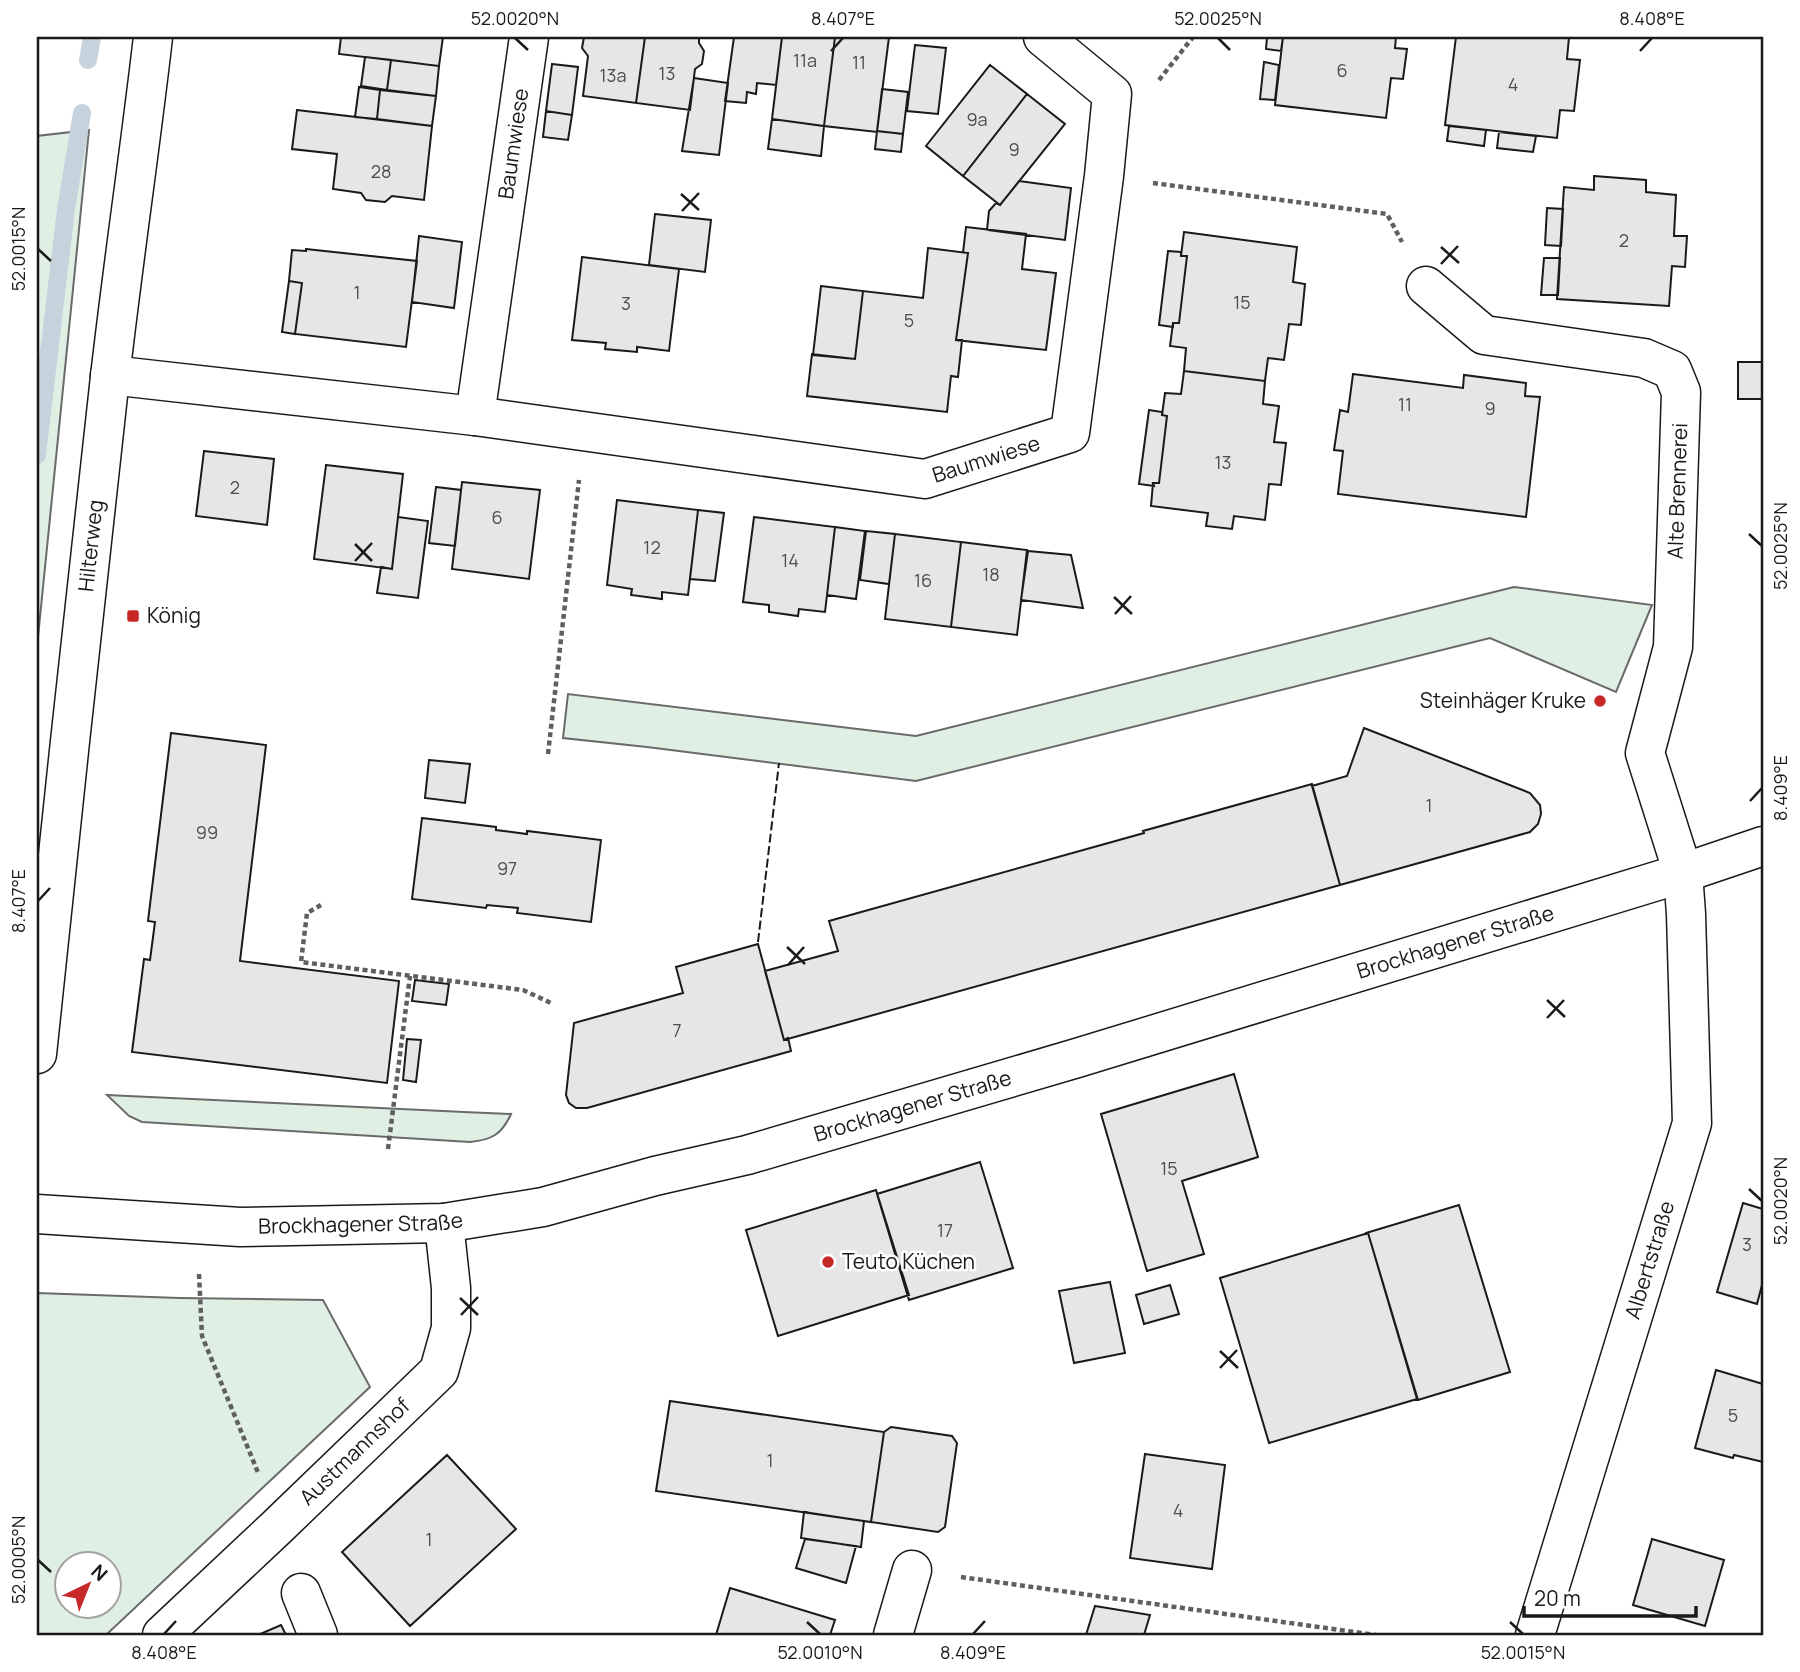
<svg xmlns="http://www.w3.org/2000/svg" width="1800" height="1672" viewBox="0 0 1800 1672" font-family="Manrope,sans-serif">
<style>
.green{fill:#e0efe3;stroke:#6a6a6a;stroke-width:2;fill-rule:evenodd}
.lines{fill:none;stroke-linecap:round;stroke-linejoin:round}
.stream{stroke:#c6d2dc;stroke-width:18}
.building{fill:#e6e6e6;stroke:#1a1a1a;stroke-width:2}
.street-casing{stroke:#1a1a1a;stroke-width:41}
.secondary-casing{stroke:#1a1a1a;stroke-width:41}
.path{stroke:#5f5f5f;stroke-width:4.5;stroke-dasharray:5 3.5;stroke-linecap:butt}
.street{stroke:#fff;stroke-width:38}
.secondary{stroke:#fff;stroke-width:38}
.fence{stroke:#1a1a1a;stroke-width:2;stroke-dasharray:9 3.5;stroke-linecap:butt}
.ticks{fill:none;stroke:#1a1a1a;stroke-width:2.5}
.poi-dot{fill:#c62828;stroke:#fff;stroke-width:2.5}
.labels{text-anchor:middle;stroke-width:5;stroke-linejoin:round;paint-order:stroke}
.number-label{font-size:18px;fill:#4d4d4d}
.street-label{font-size:21px;fill:#1a1a1a;stroke:#fff}
.poi-label{font-size:21px;fill:#1a1a1a;stroke:#fff;text-anchor:start}
.neatline{fill:none;stroke:#1a1a1a;stroke-width:2.5}
.ticks-label{font-size:18px;text-anchor:middle;fill:#1a1a1a}
</style>
<rect width="100%" height="100%" fill="#fff"/>
<!-- green -->
<path class="green" d="M89 130 37 647V136Z
M1514 587 1652 605 1616 692 1490 638 916 781 647 747 563 738 568 694 916 736Z
M107 1095 464 1112 511 1114C502 1134 492 1140 470 1142L142 1122 129 1116Z
M37 1293 179 1298 323 1300 370 1387 106 1635H37ZM66 1564H108V1606H66Z"/>
<g class="lines">
<!-- stream -->
<path class="stream" d="M88 60 92 37
M37 455 66 209 82 113"/>
</g>
<!-- building -->
<path class="building" d="M341 37H443L439 66 339 54Z
M584 37H645L636 103 583 96 588 56 582 48Z
M645 37H699V43L704 51 702 64 695 69 690 110 636 103Z
M734 37H782L776 85 757 83 756 94 747 92 746 103 725 101Z
M782 37H835L824 126 772 119Z
M835 37H889L877 132 824 126Z
M1267 37H1283L1281 51 1266 49Z
M1283 37H1396L1395 48 1407 49 1403 79 1391 78 1386 118 1275 105Z
M1456 37H1569L1567 59 1580 60 1574 111 1560 110 1557 138 1445 125Z
M915 45 946 48 938 114 907 111Z
M365 57 391 60 387 90 361 86Z
M391 60 439 66 436 96 387 90Z
M1264 62 1279 65 1275 100 1260 99Z
M552 64 578 67 572 115 546 111Z
M990 65 1027 94 963 176 926 146Z
M694 78 728 83 719 155 682 151Z
M359 87 380 90 377 119 355 117Z
M882 89 908 92 903 134 877 131Z
M380 90 436 96 432 126 377 119Z
M1027 94 1065 124 1000 205 963 176Z
M297 110 432 126 424 200 392 196 385 202 366 200 361 193 333 189 337 154 292 149Z
M546 111 572 115 568 140 543 137Z
M772 119 824 126 821 156 768 149Z
M1449 126 1486 130 1484 146 1447 141Z
M877 131 903 134 901 152 875 149Z
M1499 132 1536 136 1533 152 1497 148Z
M1594 176 1646 180V192L1676 195 1674 236H1687L1685 267 1672 266 1669 306 1557 299 1564 187 1594 190Z
M1019 181 1071 188 1065 240 987 230 989 211 996 203 1000 205Z
M1547 208 1563 209 1561 246 1545 245Z
M655 214 711 220 705 272 649 265Z
M966 227 1026 234 1022 269 1056 273 1046 350 956 340 968 253H963Z
M1184 232 1297 247 1293 282 1305 284 1301 325 1289 324 1284 360 1268 358 1265 381 1184 371 1186 348 1170 346 1173 323H1179L1187 256H1181Z
M419 236 462 242 454 308 412 302Z
M928 248 968 253 956 340H962L958 377 951 376 947 412 807 396 812 354 855 359 863 291 923 298Z
M306 249 417 261 406 347 295 334 302 283 289 281 292 250 306 251Z
M1168 251 1181 252V256H1187L1179 323H1173V327L1159 325Z
M582 257 679 269 669 351 637 347V352L605 349 606 343 572 340Z
M1544 258H1560L1558 295H1541Z
M289 281 302 283 295 334 282 332Z
M821 286 863 291 855 359 813 355Z
M1738 362H1763V399H1738Z
M1184 371 1265 381 1263 404 1279 406 1274 442 1286 443 1281 485 1269 484 1265 520 1234 516 1232 529 1206 526 1208 513 1151 506 1153 483H1159L1167 416 1162 415 1165 393 1181 394Z
M1353 374 1463 388 1464 375 1526 383 1525 396 1540 397 1526 517 1338 494 1343 451 1334 450 1340 410 1348 412Z
M1149 410 1162 412V415L1167 416 1159 483H1153L1154 486 1139 484Z
M204 451 274 459 267 525 196 516Z
M326 465 403 474 392 569 314 559Z
M462 482 540 490 529 579 452 569Z
M436 487 461 490 455 546 429 543Z
M617 500 698 510 688 595 662 592V599L631 595 632 589 607 585Z
M698 510 724 513 715 581 690 579Z
M398 517 428 521 418 598 377 593 381 567 392 569Z
M754 517 835 527 825 612 799 609 798 616 769 612V605L743 602Z
M835 527 865 531 856 599 827 595Z
M866 531 895 534 889 584 860 580Z
M895 534 961 542 951 627 885 619Z
M961 542 1027 550 1017 635 951 627Z
M1028 551 1071 555 1083 608 1021 600Z
M1364 728 1530 793 1540 805 1541 814 1538 824 1530 832 1340 885 1312 786 1347 776Z
M171 733 266 745 240 961 399 981 387 1083 132 1052 144 959 150 960 155 922 148 921Z
M429 760 470 764 465 803 425 798Z
M1312 784 1340 885 784 1040 765 971 838 951 829 921 1144 833 1143 831Z
M422 818 496 827V830L527 834V831L601 840 591 922 517 913 518 908 487 905 486 908 412 899Z
M758 944 784 1040 788 1038 791 1051 587 1108H576L569 1103 566 1095 574 1023 683 993 676 967Z
M415 980 449 984 446 1005 412 1001Z
M407 1039 421 1040 416 1082 403 1080Z
M1234 1074 1258 1157 1182 1181 1204 1254 1147 1271 1101 1114Z
M980 1162 1013 1268 909 1300 877 1194Z
M876 1190 909 1295 778 1336 746 1230Z
M1743 1203 1763 1209V1281L1757 1304 1717 1292Z
M1459 1205 1510 1372 1418 1400 1368 1233 1366 1234V1233Z
M1368 1233 1417 1399 1269 1443 1220 1278Z
M1110 1282 1125 1353 1074 1363 1059 1291Z
M1170 1285 1179 1314 1144 1324 1136 1295Z
M1716 1370 1763 1384V1462L1734 1455 1733 1458 1695 1448Z
M670 1401 884 1432 871 1522 656 1491Z
M891 1427 952 1436 957 1443 945 1527 938 1532 871 1522 884 1432Z
M1145 1454 1225 1465 1212 1569 1130 1558Z
M447 1455 516 1529 410 1626 342 1552Z
M804 1512 864 1521 861 1547 801 1538Z
M805 1539 856 1546 846 1583 796 1568Z
M1652 1539 1724 1560 1705 1626 1633 1605Z
M730 1588 835 1620 830 1635H716Z
M1095 1606 1150 1615 1144 1635H1086Z
M281 1625 286 1635H258Z"/>
<g class="lines">
<!-- street casing -->
<g class="street-casing">
<g id="street">
<path d="M1426 286 1484 335 1644 358 1672 370 1681 392 1673 647 1645 753 1683 873 1686 914 1692 1123 1535 1635"/>
<path id="s1" d="M110 375 475 416 925 479 1070 433 1104 176 1112 94 1043 37"/>
<path id="s2" d="M475 416 529 37"/>
<path id="s3" d="M37 1054C61 828 84 603 110 377 123 263 140 150 153 37"/>
<path d="M301 1593 318 1635"/>
<path id="s4" d="M162 1635 276 1528 439 1371 451 1328V1288L444 1223"/>
<path d="M893 1635 912 1570"/>
</g>
</g>
<!-- secondary casing -->
<g class="secondary-casing">
<g id="secondary">
<path id="s5" d="M37 1214 240 1227 444 1223 543 1207 655 1176 747 1155 1077 1058 1683 873 1763 846"/>
</g>
</g>
<!-- path -->
<path class="path" d="M1159 80 1193 37
M1153 183 1387 214 1402 242
M548 754 579 480
M321 905 307 913 301 962 523 990 551 1003
M388 1149 410 976
M199 1274 202 1336 259 1475
M961 1577 1376 1635"/>
<!-- street -->
<use href="#street" class="street"/>
<!-- secondary -->
<use href="#secondary" class="secondary"/>
<!-- fence -->
<path class="fence" d="M758 942 779 763"/>
</g>
<!-- ticks -->
<path class="ticks" d="M515 38 528 50M1218 38 1230 50M831 51 843 38M1640 51 1652 38M681 194 699 210M682 211 699 193M1441 247 1459 263M38 249 51 261M1441 264 1458 246M1749 534 1762 546M355 544 372 561M355 561 372 543M1114 597 1132 614M1115 614 1131 596M1750 801 1762 788M38 901 50 888M787 947 805 964M788 965 804 947M1547 1000 1565 1017M1547 1018 1564 1000M1749 1189 1762 1201M460 1298 478 1315M461 1315 478 1297M1220 1351 1238 1368M1220 1368 1237 1350M38 1560 51 1572M807 1622 820 1634M1510 1622 1523 1634M164 1634 176 1621M973 1634 985 1621"/>
<!-- markers -->
<g class="poi-dot">
<rect x="126" y="609" width="14" height="14" rx="3.5"/>
<circle cx="1600" cy="701" r="7"/>
<circle cx="828" cy="1262" r="7"/>
</g>
<g class="labels">
<!-- number labels -->
<g class="number-label">
<text x="805" y="67">11a</text>
<text x="859" y="69">11</text>
<text x="1342" y="77">6</text>
<text x="667" y="80">13</text>
<text x="613" y="82">13a</text>
<text x="1513" y="91">4</text>
<text x="977" y="126">9a</text>
<text x="1014" y="156">9</text>
<text x="381" y="178">28</text>
<text x="1624" y="247">2</text>
<text x="357" y="299">1</text>
<text x="1242" y="309">15</text>
<text x="626" y="310">3</text>
<text x="909" y="327">5</text>
<text x="1405" y="411">11</text>
<text x="1490" y="415">9</text>
<text x="1223" y="469">13</text>
<text x="235" y="494">2</text>
<text x="497" y="524">6</text>
<text x="652" y="554">12</text>
<text x="790" y="567">14</text>
<text x="991" y="581">18</text>
<text x="923" y="587">16</text>
<text x="1429" y="812">1</text>
<text x="207" y="839">99</text>
<text x="507" y="875">97</text>
<text x="677" y="1037">7</text>
<text x="1169" y="1175">15</text>
<text x="945" y="1237">17</text>
<text x="1747" y="1251">3</text>
<text x="1733" y="1422">5</text>
<text x="770" y="1467">1</text>
<text x="1178" y="1517">4</text>
<text x="429" y="1546">1</text>
</g>
<!-- street labels -->
<g class="street-label">
<text dy="7" stroke="none"><textPath href="#s2" startOffset="275">Baumwiese</textPath></text>
<text dy="7" stroke="none"><textPath href="#s1" startOffset="886">Baumwiese</textPath></text>
<text transform="translate(1678 491) rotate(-88)" y="7">Alte Brennerei</text>
<text dy="7" stroke="none"><textPath href="#s3" startOffset="511">Hilterweg</textPath></text>
<text dy="7" stroke="none"><textPath href="#s5" startOffset="1458">Brockhagener Straße</textPath></text>
<text dy="7" stroke="none"><textPath href="#s5" startOffset="891">Brockhagener Straße</textPath></text>
<text dy="7" stroke="none"><textPath href="#s5" startOffset="324">Brockhagener Straße</textPath></text>
<text transform="translate(1650 1260) rotate(-73)" y="7">Albertstraße</text>
<text dy="7" stroke="none"><textPath href="#s4" startOffset="266">Austmannshof</textPath></text>
</g>
<!-- poi labels -->
<g class="poi-label">
<text x="147" y="623">König</text>
<text x="1586" y="708" text-anchor="end">Steinhäger Kruke</text>
<text x="842" y="1269">Teuto Küchen</text>
</g>
</g>
<!-- border -->
<rect width="1800" height="1672" fill="none" stroke="#ffffff" stroke-width="77"/>
<!-- north arrow -->
<g transform="translate(88 1585) rotate(43)"><circle r="33" fill="#ffffff" stroke="#a3a3a3" stroke-width="2"/>
<path d="M0-5L12 26L0 18L-12 26Z" fill="#c62828"/>
<text y="-10" font-size="19" font-weight="bold" text-anchor="middle" fill="#1a1a1a">N</text>
</g>
<!-- scale -->
<path d="M1524 1606v10h172v-10" fill="none" stroke="#1a1a1a" stroke-width="3.5"/>
<text x="1534" y="1606" font-size="21" fill="#1a1a1a" stroke="#ffffff" stroke-width="5" paint-order="stroke">20 m</text>
<rect x="38" y="38" width="1724" height="1596" class="neatline"/>
<g class="ticks-label">
<text x="515" y="25">52.0020°N</text>
<text x="843" y="25">8.407°E</text>
<text x="1218" y="25">52.0025°N</text>
<text x="1652" y="25">8.408°E</text>
<text transform="translate(19 249) rotate(-90)" y="6">52.0015°N</text>
<text transform="translate(1781 546) rotate(-90)" y="6">52.0025°N</text>
<text transform="translate(1781 788) rotate(-90)" y="6">8.409°E</text>
<text transform="translate(19 901) rotate(-90)" y="6">8.407°E</text>
<text transform="translate(1781 1201) rotate(-90)" y="6">52.0020°N</text>
<text transform="translate(19 1560) rotate(-90)" y="6">52.0005°N</text>
<text x="164" y="1659">8.408°E</text>
<text x="820" y="1659">52.0010°N</text>
<text x="973" y="1659">8.409°E</text>
<text x="1523" y="1659">52.0015°N</text>
</g>
</svg>
